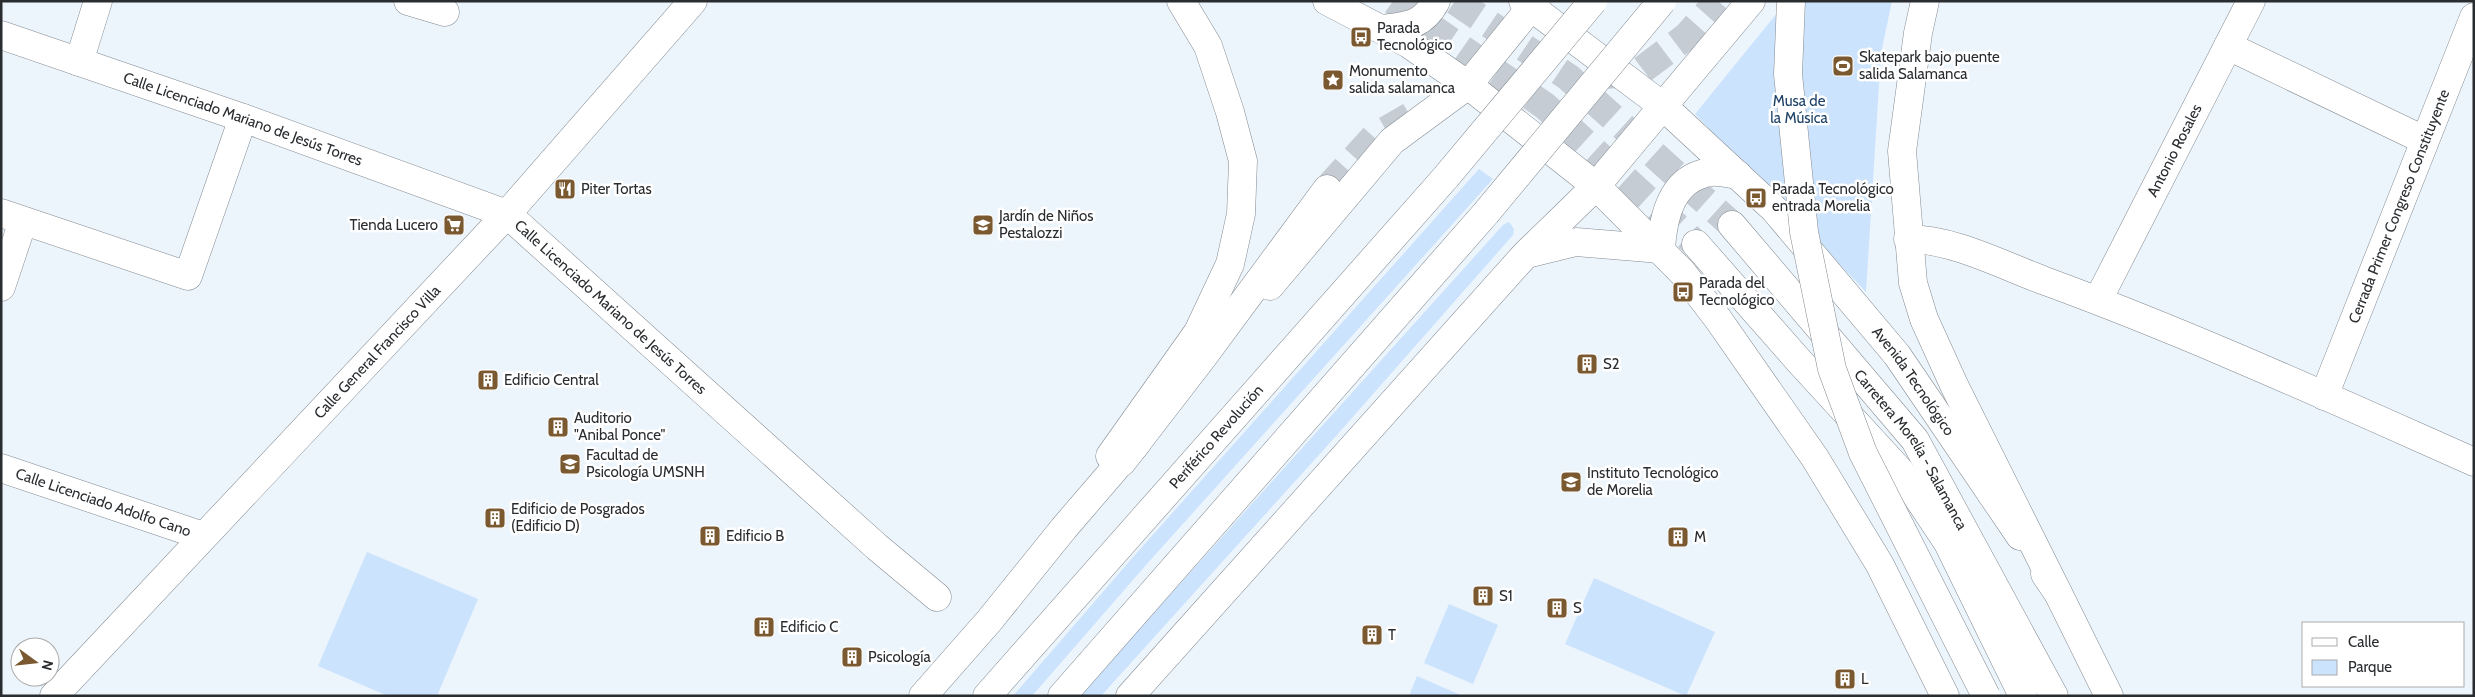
<svg xmlns="http://www.w3.org/2000/svg" width="2475" height="697" viewBox="0 0 2475 697" font-family="Cabin,sans-serif">
<style>
.green{fill:#cce3fd}
.lines{fill:none;stroke-linecap:round;stroke-linejoin:round}
.highway-tunnel{stroke:#c5ccd3;stroke-width:28;stroke-dasharray:28 14;stroke-linecap:butt}
.minor-casing{stroke:#838a91;stroke-width:29}
.major-casing{stroke:#838a91;stroke-width:29}
.highway-casing{stroke:#838a91;stroke-width:29}
.minor{stroke:#fff;stroke-width:28}
.major{stroke:#fff;stroke-width:28}
.highway{stroke:#fff;stroke-width:28}
.highway-bridge-casing{stroke:#838a91;stroke-width:29;stroke-linecap:butt}
.highway-bridge{stroke:#fff;stroke-width:28}
.labels{text-anchor:middle;stroke-width:5;stroke-linejoin:round;paint-order:stroke}
.poi-label{font-size:15px;fill:#2a2d30;stroke:#fff;text-anchor:start}
.park-label{font-size:15px;fill:#1d4166;stroke:#fff}
.street-label{font-size:15px;fill:#2a2d30;stroke:#fff}
</style>
<rect width="100%" height="100%" fill="#ecf4fc"/>
<!-- green -->
<path class="green" d="M1787 1H1892L1881 53 1866 292 1695 114Z
M1479 169 1493 179 1146 565 1032 696H1013L1134 556Z
M1509 222 1514 229 1513 235 1336 436 1101 696H1079L1503 225Z
M367 552 478 599 437 696H388L318 666Z
M1594 578 1715 632 1686 696 1565 644Z
M1449 604 1498 625 1473 684 1424 663Z
M1417 676 1463 696H1409Z"/>
<g class="lines">
<!-- highway-tunnel -->
<path class="highway-tunnel" d="M1393 1 1545 106 1696 244
M1455 1 1568 77 1732 225
M1602 75 1638 73 1687 36 1718 1
M1327 189 1374 137 1412 115"/>
<!-- minor casing -->
<g class="minor-casing">
<g id="minor">
<path d="M408 1 445 12"/>
<path id="s1" d="M1 35 243 118 507 214 877 547 937 597"/>
<path d="M2228 46 2424 140"/>
<path d="M79 62 98 1"/>
<path d="M1 213 188 276 243 118"/>
<path d="M1908 239C1953 239 2002 265 2045 281 2190 334 2332 399 2474 462"/>
<path d="M1 287 23 221"/>
<path id="s2" d="M2098 300 2251 1"/>
<path id="s3" d="M2324 396 2474 17"/>
<path id="s4" d="M1 468 203 536"/>
<path id="s5" d="M54 696 507 214 693 1"/>
</g>
</g>
<!-- major casing -->
<g class="major-casing">
<g id="major">
<path d="M1327 1 1409 44 1468 85 1596 186 1682 272 1718 319 1815 458 1880 565 1945 696"/>
<path id="s6" d="M1523 1 1664 107 1774 209 1897 355 2020 536"/>
<path d="M1381 29C1406 26 1423 26 1436 1"/>
<path d="M1527 254 1576 242 1661 249C1663 216 1672 177 1711 172 1719 171 1730 174 1738 175"/>
<path d="M1270 286 1392 141 1468 85 1536 1"/>
<path d="M1110 456 1198 332 1230 264 1241 214 1243 161 1230 112 1208 46 1181 1"/>
<path d="M2045 574 2058 593 2109 696"/>
<path d="M923 696 989 621 1064 528 1137 443"/>
<path d="M1130 696 1525 255 1596 186 1751 1"/>
</g>
</g>
<!-- highway casing -->
<g class="highway-casing">
<g id="highway">
<path d="M1925 1 1918 33 1902 151 1913 283 1924 319 1954 385 2058 593"/>
<path id="s7" d="M1732 225 1915 440 2054 696"/>
<path d="M1696 244 1799 361 1900 471 1948 543 2023 696"/>
<path d="M1122 462 1203 357 1327 189"/>
<path id="s8" d="M987 696 1446 177"/>
<path d="M1062 696 1486 213"/>
</g>
</g>
<!-- minor -->
<use href="#minor" class="minor"/>
<!-- major -->
<use href="#major" class="major"/>
<!-- highway -->
<use href="#highway" class="highway"/>
<!-- highway-bridge casing -->
<g class="highway-bridge-casing">
<path id="highway-bridge" d="M1791 1 1788 74 1804 232 1832 369 1863 453 1986 696
M1446 177 1593 1
M1486 213 1662 1"/>
</g>
<!-- highway-bridge -->
<use href="#highway-bridge" class="highway-bridge"/>
</g>
<!-- icons -->
<defs>
<g id="bus-square" transform="scale(1.125)"><rect x="-9" y="-9" width="18" height="18" rx="4" fill="#7a5930" stroke="#fff"/><path d="M-5-6H5V4H4V6H2V4H-2V6H-4V4H-5ZM-3.5-4V0h7V-4ZM-3.5 1.2v1.5H-2V1.2ZM2 1.2v1.5H3.5V1.2Z" fill="#fff"/></g>
<g id="stadium-square" transform="scale(1.125)"><rect x="-9" y="-9" width="18" height="18" rx="4" fill="#7a5930" stroke="#fff"/><path d="M0-5a6.5 5 0 1 0 0 10a6.5 5 0 1 0 0-10ZM-3.5-1.8h7v3.6h-7Z" fill="#fff"/></g>
<g id="sight-square" transform="scale(1.125)"><rect x="-9" y="-9" width="18" height="18" rx="4" fill="#7a5930" stroke="#fff"/><path d="M0-6L1.8-2.2L6-1.7L2.9 1.2L3.7 5.4L0 3.3L-3.7 5.4L-2.9 1.2L-6-1.7L-1.8-2.2Z" fill="#fff"/></g>
<g id="restaurant-square" transform="scale(1.125)"><rect x="-9" y="-9" width="18" height="18" rx="4" fill="#7a5930" stroke="#fff"/><path d="M-5-6h1v4h1v-4h1v4h1v-4h1v5L-1.5 .5V6h-2V.5L-5-1ZM5-6V6H3V1.5H1.5Q1.5-4 5-6Z" fill="#fff"/></g>
<g id="supermarket-square" transform="scale(1.125)"><rect x="-9" y="-9" width="18" height="18" rx="4" fill="#7a5930" stroke="#fff"/><path d="M-6-5.5h2.5l.6 2H6L4.5 2H-2.5L-4.4-4H-6ZM-1.5 3.2a1.3 1.3 0 1 0 .1 0ZM3 3.2a1.3 1.3 0 1 0 .1 0Z" fill="#fff"/></g>
<g id="school-square" transform="scale(1.125)"><rect x="-9" y="-9" width="18" height="18" rx="4" fill="#7a5930" stroke="#fff"/><path d="M0-5L7-2L0 1L-7-2ZM-4 1L0 2.5L4 1V4Q0 6-4 4Z" fill="#fff"/></g>
<g id="building-square" transform="scale(1.125)"><rect x="-9" y="-9" width="18" height="18" rx="4" fill="#7a5930" stroke="#fff"/><path d="M-4-6H4V6H1V3H-1V6H-4ZM-2.5-4.3h1.7v1.8h-1.7ZM.8-4.3h1.7v1.8H.8ZM-2.5-1h1.7V.8h-1.7ZM.8-1h1.7V.8H.8Z" fill="#fff"/></g>
<g id="university-square" transform="scale(1.125)"><rect x="-9" y="-9" width="18" height="18" rx="4" fill="#7a5930" stroke="#fff"/><path d="M0-5L7-2L0 1L-7-2ZM-4 1L0 2.5L4 1V4Q0 6-4 4Z" fill="#fff"/></g>
</defs>
<g fill-rule="evenodd">
<use href="#bus-square" x="1361" y="37"/>
<use href="#stadium-square" x="1843" y="66"/>
<use href="#sight-square" x="1333" y="80"/>
<use href="#restaurant-square" x="565" y="189"/>
<use href="#bus-square" x="1756" y="198"/>
<use href="#supermarket-square" x="454" y="225"/>
<use href="#school-square" x="983" y="225"/>
<use href="#bus-square" x="1683" y="292"/>
<use href="#building-square" x="1587" y="364"/>
<use href="#building-square" x="488" y="380"/>
<use href="#building-square" x="558" y="427"/>
<use href="#university-square" x="570" y="464"/>
<use href="#university-square" x="1571" y="482"/>
<use href="#building-square" x="495" y="518"/>
<use href="#building-square" x="710" y="536"/>
<use href="#building-square" x="1678" y="537"/>
<use href="#building-square" x="1483" y="596"/>
<use href="#building-square" x="1557" y="608"/>
<use href="#building-square" x="764" y="627"/>
<use href="#building-square" x="1372" y="635"/>
<use href="#building-square" x="852" y="657"/>
<use href="#building-square" x="1845" y="679"/>
</g>
<g class="labels">
<!-- poi labels -->
<g class="poi-label">
<text x="1377" y="33">Parada<tspan x="1377" dy="17">Tecnológico</tspan></text>
<text x="1859" y="62">Skatepark bajo puente<tspan x="1859" dy="17">salida Salamanca</tspan></text>
<text x="1349" y="76">Monumento<tspan x="1349" dy="17">salida salamanca</tspan></text>
<text x="581" y="194">Piter Tortas</text>
<text x="1772" y="194">Parada Tecnológico<tspan x="1772" dy="17">entrada Morelia</tspan></text>
<text x="999" y="221">Jardín de Niños<tspan x="999" dy="17">Pestalozzi</tspan></text>
<text x="438" y="230" text-anchor="end">Tienda Lucero</text>
<text x="1699" y="288">Parada del<tspan x="1699" dy="17">Tecnológico</tspan></text>
<text x="1603" y="369">S2</text>
<text x="504" y="385">Edificio Central</text>
<text x="574" y="423">Auditorio<tspan x="574" dy="17">"Anibal Ponce"</tspan></text>
<text x="586" y="460">Facultad de<tspan x="586" dy="17">Psicología UMSNH</tspan></text>
<text x="1587" y="478">Instituto Tecnológico<tspan x="1587" dy="17">de Morelia</tspan></text>
<text x="511" y="514">Edificio de Posgrados<tspan x="511" dy="17">(Edificio D)</tspan></text>
<text x="726" y="541">Edificio B</text>
<text x="1694" y="542">M</text>
<text x="1499" y="601">S1</text>
<text x="1573" y="613">S</text>
<text x="780" y="632">Edificio C</text>
<text x="1388" y="640">T</text>
<text x="868" y="662">Psicología</text>
<text x="1861" y="684">L</text>
</g>
<!-- park labels -->
<g class="park-label">
<text x="1799" y="106">Musa de<tspan x="1799" dy="17">la Música</tspan></text>
</g>
<!-- street labels -->
<g class="street-label">
<text dy="5" stroke="none"><textPath href="#s1" startOffset="256">Calle Licenciado Mariano de Jesús Torres</textPath></text>
<text dy="5" stroke="none"><textPath href="#s2" startOffset="168">Antonio Rosales</textPath></text>
<text dy="5" stroke="none"><textPath href="#s3" startOffset="204">Cerrada Primer Congreso Constituyente</textPath></text>
<text dy="5" stroke="none"><textPath href="#s1" startOffset="676">Calle Licenciado Mariano de Jesús Torres</textPath></text>
<text dy="5" stroke="none"><textPath href="#s5" startOffset="472">Calle General Francisco Villa</textPath></text>
<text dy="5" stroke="none"><textPath href="#s6" startOffset="548">Avenida Tecnológico</textPath></text>
<text dy="5" stroke="none"><textPath href="#s8" startOffset="346">Periférico Revolución</textPath></text>
<text dy="5" stroke="none"><textPath href="#s7" startOffset="288">Carretera Morelia - Salamanca</textPath></text>
<text dy="5" stroke="none"><textPath href="#s4" startOffset="108">Calle Licenciado Adolfo Cano</textPath></text>
</g>
</g>
<!-- border -->
<rect width="2475" height="697" fill="none" stroke="#2a2d30" stroke-width="5"/>
<!-- legend -->
<rect x="2302" y="622" width="162" height="65" fill="#ffffff" stroke="#aaabac"/>
<rect x="2312" y="638" width="25" height="8" fill="#ffffff" stroke="#aaabac"/>
<text x="2348" y="647" font-size="15" fill="#2a2d30">Calle</text>
<rect x="2312" y="660" width="25" height="15" fill="#cce3fd" stroke="#aaabac"/>
<text x="2348" y="672" font-size="15" fill="#2a2d30">Parque</text>
<!-- north arrow -->
<g transform="translate(35 662) rotate(105)"><circle r="24" fill="#ffffff" stroke="#aaabac"/>
<path d="M0-4L9 19L0 12L-9 19Z" fill="#7a5930"/>
<text y="-8" font-size="14" font-weight="bold" text-anchor="middle" fill="#2a2d30">N</text>
</g>
</svg>
